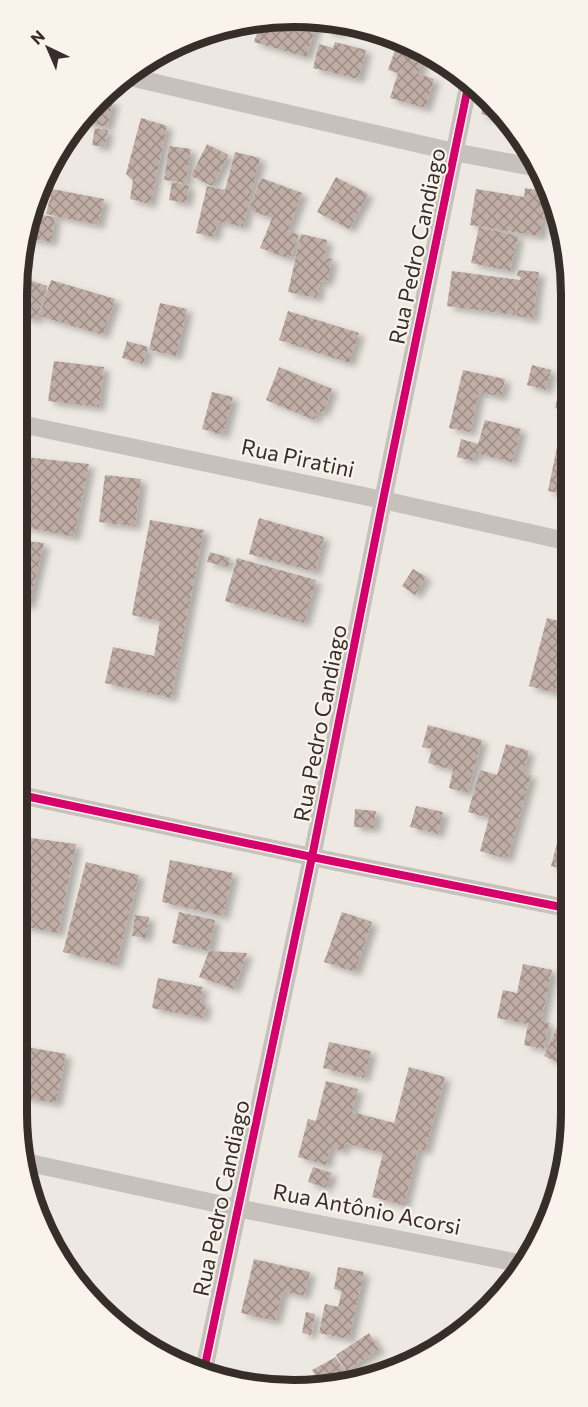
<svg xmlns="http://www.w3.org/2000/svg" width="588" height="1407" viewBox="0 0 588 1407" font-family="Commissioner,sans-serif">
<style>
.building{fill:url(#building-cross-hatch);filter:url(#shadow)}
.lines{fill:none;stroke-linecap:round;stroke-linejoin:round}
.minor{stroke:#c6c1bc;stroke-width:18}
.cycleway-casing{stroke:#f9f3eb;stroke-width:11}
.cycleway{stroke:#d6006c;stroke-width:8}
.labels{text-anchor:middle;stroke-width:4.5;stroke-linejoin:round;paint-order:stroke}
.street-label{font-size:22px;fill:#372e2a;stroke:#f9f3eb}
.rim{fill:none;stroke:#372e2a;stroke-width:8}
</style>
<defs>
<pattern id="building-cross-hatch" width="8" height="8" patternUnits="userSpaceOnUse" patternTransform="scale(1.5)"><rect width="8" height="8" fill="#c0ada5"/><path d="M0 0l8 8M0 8l8-8" fill="none" stroke="#9d8d87"/></pattern>
<filter id="shadow"><feDropShadow dx="6" dy="4" stdDeviation="3" flood-color="#0004"/></filter>
</defs>
<rect width="100%" height="100%" fill="#ede8e2"/>
<!-- building -->
<path class="building" d="M276 17 317 23 306 57 254 42 261 21Z
M325 24 342 26 341 33 324 30Z
M335 42 366 50 358 79 313 68 319 44 333 48Z
M395 50 423 58 418 74 434 79 425 108 390 98 398 73 388 70Z
M485 96 503 111 504 114 503 120 481 114Z
M101 99 113 102 107 127 84 122 87 110Z
M141 118 167 126 150 204 130 199 133 180 126 174Z
M95 128 108 130 104 147 92 145Z
M207 144 228 155 212 186 191 176Z
M169 146 191 149 186 183 164 180Z
M235 152 260 158 243 227 218 221 214 237 196 233 207 186 225 190Z
M336 177 368 194 349 229 317 212Z
M261 178 302 193 288 231 299 235 290 259 260 248 272 218 249 210Z
M172 182 189 186 186 203 169 200Z
M525 188 547 192 540 236 470 225 476 189 524 197Z
M52 189 104 199 98 225 46 214Z
M30 213 55 217 51 242 26 238Z
M479 227 518 236 510 271 471 263Z
M301 234 327 240 324 257 332 259 327 282 320 281 317 298 288 292Z
M518 270 539 272 533 319 516 316 520 283 515 315 447 306 452 271 520 280 521 277 517 276Z
M19 277 47 286 36 320 16 314V294Z
M51 280 115 299 103 335 39 316Z
M160 303 187 309 176 356 149 350Z
M288 311 359 333 349 363 279 340Z
M127 341 148 347 143 364 122 358Z
M54 361 104 367 99 407 48 401Z
M532 365 551 370 546 390 527 385Z
M279 367 332 389 323 413 318 411 314 420 266 400Z
M463 370 505 379 501 397 479 392 470 432 449 428Z
M561 383 569 385 570 411 555 408Z
M212 392 233 397 223 435 202 429Z
M562 414 570 415V437L558 434Z
M485 420 521 429 512 462 475 453 473 461 457 457 461 439 478 444Z
M557 447 570 449V495L548 491Z
M16 456 89 464 74 537 16 525Z
M105 475 141 479 135 526 99 522Z
M259 518 324 537 315 572 249 554Z
M150 520 204 530 171 698 105 683 113 647 154 656 160 621 132 615Z
M16 540 44 543 29 605 16 602Z
M210 552 230 558 228 567 207 562Z
M237 558 316 580 304 623 225 601Z
M413 569 426 577 415 595 402 586Z
M547 618 570 624V665L567 676 560 675 555 693 529 686Z
M428 725 482 740 467 793 449 788 453 770 428 763 432 749 422 747Z
M506 744 529 751 523 773 531 775 507 859 480 851 489 818 468 812 480 770 497 775Z
M570 795H571V871L551 866Z
M416 806 443 812 438 834 410 827Z
M355 809 376 811 374 828 354 827Z
M31 838 76 844 58 933 16 925V909Z
M170 860 233 873 223 916 162 902Z
M86 862 139 875 116 965 63 952Z
M179 912 215 920 209 951 172 943Z
M342 912 372 922 355 972 324 962Z
M135 915 149 917 146 938 132 936Z
M209 951 247 953 234 989 199 977Z
M523 964 552 970 541 1021 549 1023 544 1049 524 1045 528 1024 497 1018 503 990 517 993Z
M567 966 571 967V1006L559 1004Z
M158 978 203 987 200 1002 206 1003 203 1018 152 1008Z
M559 1023 571 1028V1037L559 1063 544 1056Z
M329 1042 371 1051 364 1078 323 1068Z
M16 1045 66 1054 56 1103 16 1096Z
M409 1067 445 1077 425 1151 418 1149 404 1205 372 1197 383 1153 345 1143 343 1151 330 1147 326 1165 298 1157 308 1119 316 1121 326 1081 358 1089 352 1112 394 1123Z
M313 1167 332 1173 326 1188 308 1182Z
M254 1259 310 1272 304 1296 283 1291 275 1321 241 1313Z
M338 1267 364 1272 349 1339 319 1333 325 1304 338 1307 342 1291 334 1289Z
M306 1312 315 1314 311 1335 302 1333Z
M369 1333 379 1349 346 1371 336 1355Z
M336 1357 348 1379 337 1385 322 1386 312 1370Z
M237 1372 278 1378 277 1387 257 1388 236 1381Z"/>
<g class="lines">
<!-- minor -->
<path class="minor" d="M130 77 454 152 538 168
M16 423 383 500 570 542
M16 794 312 857 571 909
M25 1162 237 1208 524 1264
M204 1370 312 857 383 500 469 82"/>
<!-- cycleway casing -->
<g class="cycleway-casing">
<path id="cycleway" d="M16 794 312 857 571 909
M204 1370 312 857 383 500 469 82"/>
</g>
<!-- cycleway -->
<use href="#cycleway" class="cycleway"/>
</g>
<g class="labels">
<!-- street labels -->
<g class="street-label">
<text transform="translate(417 246) rotate(-78)" y="8">Rua Pedro Candiago</text>
<text transform="translate(298 458) rotate(12)" y="8">Rua Piratini</text>
<text transform="translate(320 723) rotate(-79)" y="8">Rua Pedro Candiago</text>
<text transform="translate(221 1198) rotate(-78)" y="8">Rua Pedro Candiago</text>
<text transform="translate(367 1209) rotate(11)" y="8">Rua Antônio Acorsi</text>
</g>
</g>
<!-- crop -->
<path d="M0 0H588V1407H0ZM294 27H294A267 267 0 0 1 561 294V1113A267 267 0 0 1 294 1380H294A267 267 0 0 1 27 1113V294A267 267 0 0 1 294 27Z" fill="#f9f3eb" fill-rule="evenodd"/>
<path class="rim" d="M294 27H294A267 267 0 0 1 561 294V1113A267 267 0 0 1 294 1380H294A267 267 0 0 1 27 1113V294A267 267 0 0 1 294 27Z"/>
<!-- north arrow -->
<g transform="translate(48 48) rotate(316)" stroke="#f9f3eb" stroke-width="4.5" paint-order="stroke">
<path d="M0-4.5L10 22L0 15L-10 22Z" fill="#372e2a"/>
<text y="-9" font-size="16" font-weight="bold" text-anchor="middle" fill="#372e2a">N</text>
</g>
</svg>
